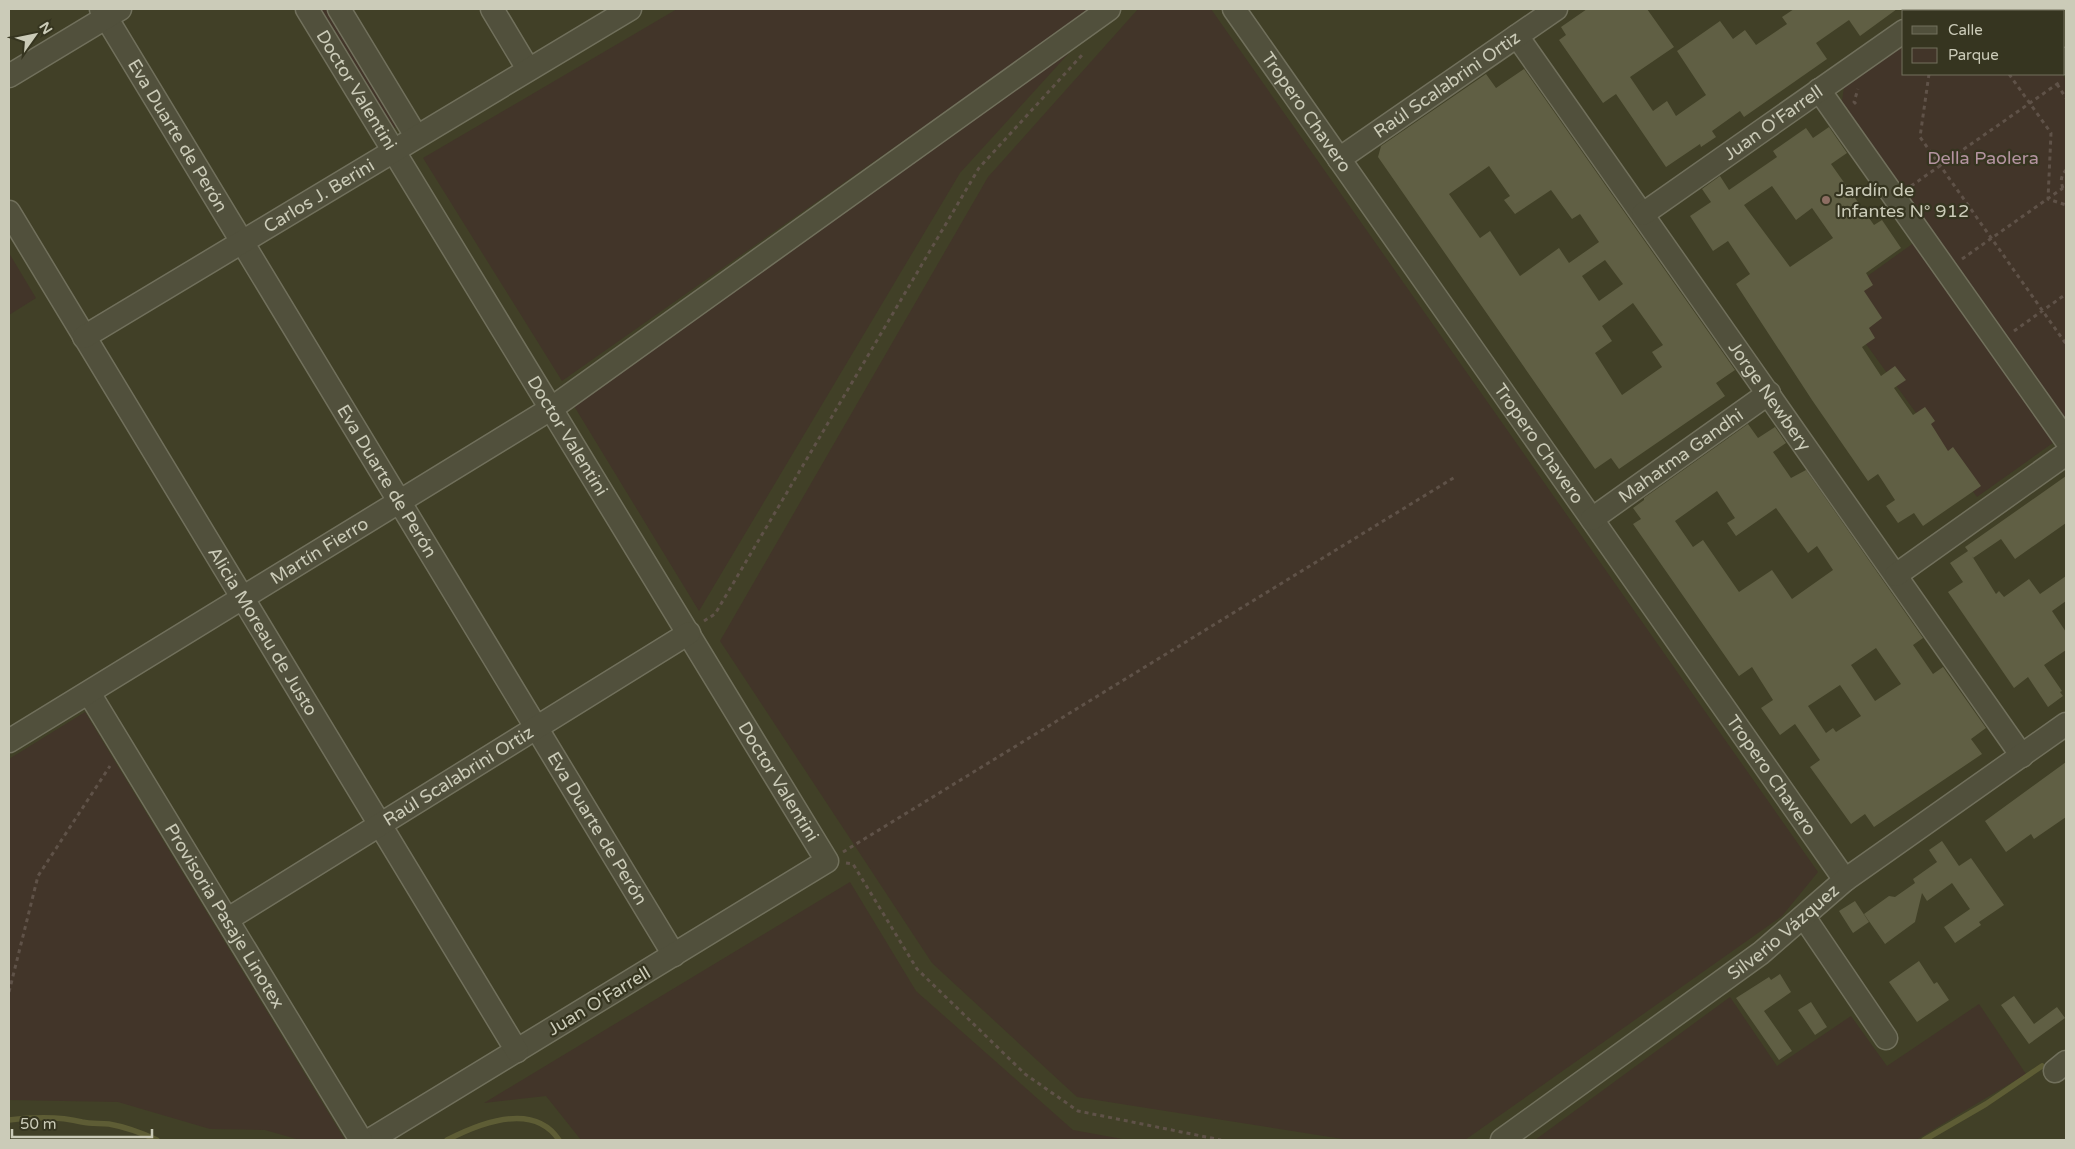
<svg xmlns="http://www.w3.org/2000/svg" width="2075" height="1149" viewBox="0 0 2075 1149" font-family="'Varela Round',sans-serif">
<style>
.green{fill:#423529}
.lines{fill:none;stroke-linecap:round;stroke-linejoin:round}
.stream{stroke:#5e5d35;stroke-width:5.5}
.building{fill:#605f44;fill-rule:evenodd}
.street-casing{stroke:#71705c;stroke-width:25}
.path{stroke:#5f5248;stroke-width:3;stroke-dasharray:4 4;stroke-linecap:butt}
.street{stroke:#51503c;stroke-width:22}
.education-dot{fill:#8d6e63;stroke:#363520;stroke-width:2}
.labels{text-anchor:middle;stroke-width:4.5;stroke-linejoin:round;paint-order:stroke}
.street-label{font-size:18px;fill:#cbcbb8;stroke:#363520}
.park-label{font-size:18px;fill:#b494a0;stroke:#363520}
.poi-label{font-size:18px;fill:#cbcbb8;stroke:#363520;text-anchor:start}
</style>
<rect width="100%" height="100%" fill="#414027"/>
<!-- green -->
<path class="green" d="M320 9H328L396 121V127L394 128Z
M677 9H1091L562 381 423 158Z
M1138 9H1211L1818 872 1782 916 1465 1140H1349L1077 1097 932 963 720 641 988 177Z
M1954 9H2016L2018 11H1950Z
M1079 42 960 173 699 611 574 406Z
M1904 44V74H2062L2066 80V420L1903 191 1842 101 1844 87 1849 82Z
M1915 242 2057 440 1977 497 1834 300Z
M9 253 36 298 9 315Z
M85 712 345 1140H300L265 1130 210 1129 118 1102 9 1100V759Z
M850 882 916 991 1073 1130 1128 1140H581L546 1096 484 1103Z
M1730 997 1777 1066 1851 1016 1887 1066 1979 1004 2026 1074 1916 1140H1535Z"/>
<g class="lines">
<!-- stream -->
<path class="stream" d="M9 1120C33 1117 59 1116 82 1122 91 1124 100 1123 109 1124 126 1127 142 1133 157 1140
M447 1140C480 1123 534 1102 559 1140
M1924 1140 1986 1104 2042 1066"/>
</g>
<!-- building -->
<path class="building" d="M1587 9H1647L1674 47 1630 77 1653 111 1667 101 1676 116 1706 95 1677 51 1720 21 1733 39 1745 30 1756 45 1787 24 1782 17 1794 9H1897L1860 36 1849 20 1816 43 1827 59 1744 117 1740 111 1712 131 1716 137 1701 147 1700 144 1666 167 1616 94 1603 103 1559 40 1566 35 1561 27Z
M1524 69 1735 370 1716 383 1725 396 1619 469 1611 458 1595 469 1378 157 1381 146 1486 74 1496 88ZM1489 166 1510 196 1504 200 1515 214 1551 190 1572 219 1580 214 1599 242 1569 263 1559 248 1520 276 1490 231 1480 238 1449 194ZM1605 260 1623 284 1599 301 1582 276ZM1633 303 1663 345 1652 352 1662 367 1622 395 1595 353 1612 341 1602 326Z
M1829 127 1847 153 1831 164 1874 225 1882 220 1901 248 1866 273 1873 285 1864 291 1882 318 1869 328 1875 338 1862 347 1881 376 1895 366 1906 380 1894 388 1913 415 1925 407 1935 421 1931 424 1948 451 1953 447 1981 486 1923 526 1914 513 1898 523 1886 506 1895 500 1878 474 1868 481 1812 400 1736 284 1750 274 1728 241 1713 251 1690 216 1711 202 1702 189 1720 176 1729 190 1777 157 1773 151 1806 128 1813 138ZM1772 186 1796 220 1812 208 1833 238 1790 267 1744 205Z
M1748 424 1758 438 1775 427 1786 443 1773 452 1791 478 1806 470 1923 638 1913 645 1922 658 1933 674 1943 667 1986 728 1971 739 1982 754 1874 827 1865 814 1851 824 1810 767 1820 760 1795 724 1780 735 1761 708 1773 700 1752 667 1739 676 1633 524 1641 519 1633 508 1644 500V498ZM1717 491 1735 518 1727 523 1736 536 1776 508 1808 553 1817 546 1833 570 1792 599 1772 570 1739 592 1703 540 1693 547 1675 521ZM1876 648 1901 684 1875 701 1851 665ZM1840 685 1861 716 1836 732 1833 728 1826 733 1808 706Z
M2066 476V523L2015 559 2001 539 1973 558 1972 556 1996 594 1999 591 2004 597 2029 579 2040 594 2066 576V601L2052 611 2066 632V650L2044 665 2062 691 2060 692 2063 696 2048 707 2028 677 2014 688 1948 592 1963 582 1950 563 1968 551 1965 547Z
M2066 762V817L2034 839 2031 834 2006 852 1985 821Z
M1942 841 1959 866 1971 858 2004 905 1979 922 1981 925 1955 943 1944 927 1970 909 1952 883 1927 901 1922 893 1915 922 1885 944 1864 914 1889 896 1895 897 1915 883 1913 879 1937 862 1929 850Z
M1855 901 1869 922 1853 933 1839 911Z
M1919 961 1934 984 1937 982 1949 1000 1917 1022 1889 982Z
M1780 974 1791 992 1764 1011 1792 1051 1779 1060 1736 998 1769 977 1771 980Z
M2014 996 2034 1024 2057 1007 2065 1018 2029 1044 2001 1005Z
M1811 1002 1827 1027 1815 1035 1798 1010Z"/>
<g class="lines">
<!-- street casing -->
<g class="street-casing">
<g id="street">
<path id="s1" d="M101 9 674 955"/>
<path id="s2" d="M307 9 827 861 370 1140"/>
<path d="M339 9 416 136"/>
<path d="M492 9 528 69"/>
<path id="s3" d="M1234 9 1845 880"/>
<path d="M2029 9 2030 11"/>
<path d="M1932 11 1936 9"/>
<path id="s4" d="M1517 36 2022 756"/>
<path d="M2064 59 2066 63"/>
<path d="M9 76 120 9"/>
<path d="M1819 90 2066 440"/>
<path id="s5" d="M1339 159 1556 9"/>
<path id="s6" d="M9 212 517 1051"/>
<path id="s7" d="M1643 214 1904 31"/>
<path id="s8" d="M84 337 630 9"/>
<path id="s9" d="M1592 519 1769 393"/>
<path d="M1896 575 2066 454"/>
<path id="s10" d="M89 693 361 1140"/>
<path id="s11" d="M9 741 552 408 1109 9"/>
<path d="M1804 917 1886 1038"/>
<path id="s12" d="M228 919 689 633"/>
<path d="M2055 1071 2066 1062"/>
<path id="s13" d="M1502 1140 1761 953 1845 880 2066 724"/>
</g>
</g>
<!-- path -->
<path class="path" d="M2004 9 2005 11
M1968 11 1971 9
M1929 74 1920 137 2066 344
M2009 74 2051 133 2048 199 2066 205
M2057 84 2066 98
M1856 104 1854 102 1858 89
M1911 186 2060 82
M2063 188C2060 181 2061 176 2066 170
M1962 259 2063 188 2066 190
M2014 331 2066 294
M704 621 715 614 979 168 1082 55
M843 852 1455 477
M846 863 853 864 917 969 1025 1074 1078 1111 1221 1140
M9 992 38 876 110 766"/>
<!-- street -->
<use href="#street" class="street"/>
</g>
<!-- markers -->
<circle class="education-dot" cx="1826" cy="200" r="5"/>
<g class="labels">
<!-- street labels -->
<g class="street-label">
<text dy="6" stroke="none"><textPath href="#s5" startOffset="131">Raúl Scalabrini Ortiz</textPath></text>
<text dy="6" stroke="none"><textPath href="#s2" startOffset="95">Doctor Valentini</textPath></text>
<text dy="6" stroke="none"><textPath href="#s3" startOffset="126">Tropero Chavero</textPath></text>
<text dy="6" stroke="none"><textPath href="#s7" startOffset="159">Juan O'Farrell</textPath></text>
<text dy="6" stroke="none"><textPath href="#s1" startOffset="148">Eva Duarte de Perón</textPath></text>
<text dy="6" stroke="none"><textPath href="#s8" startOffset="274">Carlos J. Berini</textPath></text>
<text dy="6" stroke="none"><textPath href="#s4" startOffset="440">Jorge Newbery</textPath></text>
<text dy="6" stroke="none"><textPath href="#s2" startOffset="500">Doctor Valentini</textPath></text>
<text dy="6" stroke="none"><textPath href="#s3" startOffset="531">Tropero Chavero</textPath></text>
<text dy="6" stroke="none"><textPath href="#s9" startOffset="109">Mahatma Gandhi</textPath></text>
<text dy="6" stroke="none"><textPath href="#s1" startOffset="552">Eva Duarte de Perón</textPath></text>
<text dy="6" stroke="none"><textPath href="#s11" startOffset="364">Martín Fierro</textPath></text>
<text dy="6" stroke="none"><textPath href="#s6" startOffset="490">Alicia Moreau de Justo</textPath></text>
<text dy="6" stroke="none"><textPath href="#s12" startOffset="271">Raúl Scalabrini Ortiz</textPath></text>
<text dy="6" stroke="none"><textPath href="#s3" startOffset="936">Tropero Chavero</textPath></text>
<text dy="6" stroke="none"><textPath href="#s2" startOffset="905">Doctor Valentini</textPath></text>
<text dy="6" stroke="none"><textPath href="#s1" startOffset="958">Eva Duarte de Perón</textPath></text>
<text dy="6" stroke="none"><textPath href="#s10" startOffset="261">Provisoria Pasaje Linotex</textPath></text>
<text dy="6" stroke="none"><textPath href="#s13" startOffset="350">Silverio Vázquez</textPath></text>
<text transform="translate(599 1001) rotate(-31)" y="6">Juan O'Farrell</text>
</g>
<!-- park labels -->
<g class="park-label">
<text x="1983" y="164">Della Paolera</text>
</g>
<!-- poi labels -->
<g class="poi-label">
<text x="1836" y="196">Jardín de<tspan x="1836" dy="21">Infantes N° 912</tspan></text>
</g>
</g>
<!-- border -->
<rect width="2075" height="1149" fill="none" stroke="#cbcbb8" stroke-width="20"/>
<!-- legend -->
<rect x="1902" y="10" width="162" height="65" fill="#363520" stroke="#72715d"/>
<rect x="1912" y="26" width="25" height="8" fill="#51503c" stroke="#72715d"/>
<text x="1948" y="35" font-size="15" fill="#cbcbb8">Calle</text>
<rect x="1912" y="48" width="25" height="15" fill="#423529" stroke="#72715d"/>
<text x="1948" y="60" font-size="15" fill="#cbcbb8">Parque</text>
<!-- north arrow -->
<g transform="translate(35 35) rotate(57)" stroke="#363520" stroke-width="4" paint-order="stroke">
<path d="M0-4L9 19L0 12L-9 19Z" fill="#cbcbb8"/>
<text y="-8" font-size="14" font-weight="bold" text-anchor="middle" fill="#cbcbb8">N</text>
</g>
<!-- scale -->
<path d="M12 1129v8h140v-8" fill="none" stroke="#cbcbb8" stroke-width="2.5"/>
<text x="20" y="1129" font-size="15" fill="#cbcbb8" stroke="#363520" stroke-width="4" paint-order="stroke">50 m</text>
</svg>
